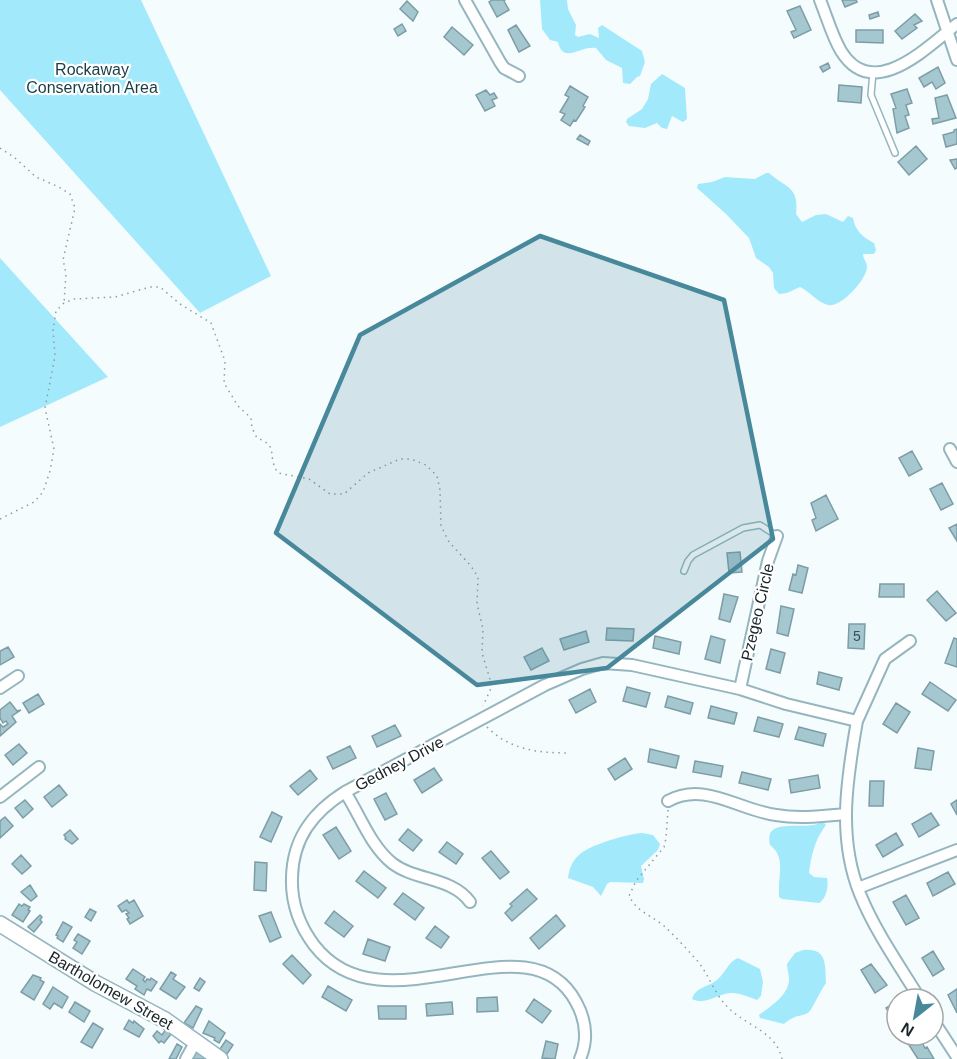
<svg xmlns="http://www.w3.org/2000/svg" width="957" height="1059" viewBox="0 0 957 1059" font-family="Arial,sans-serif">
<style>
.green{fill:#a3e9fc}
.building{fill:#a5c7d0;stroke:#7d9da6;stroke-width:1.5}
.lines{fill:none;stroke-linecap:round;stroke-linejoin:round}
.lane-casing{stroke:#95b6bf;stroke-width:8}
.street-casing{stroke:#95b6bf;stroke-width:14}
.secondary-casing{stroke:#95b6bf;stroke-width:18}
.path{stroke:#919a9d;stroke-width:1.5;stroke-dasharray:1.5 4.5;stroke-linecap:butt}
.lane{stroke:#fff;stroke-width:5}
.street{stroke:#fff;stroke-width:10}
.secondary{stroke:#fff;stroke-width:15}
.marked{fill:#47899a;fill-opacity:0.2;stroke:#47899a;stroke-width:4.5;stroke-linejoin:round}
.labels{text-anchor:middle;stroke-width:4.5;stroke-linejoin:round;paint-order:stroke}
.number-label{font-size:14px;fill:#3c4e53}
.park-label{font-size:16px;fill:#173d46;stroke:#fff}
.street-label{font-size:16px;fill:#192629;stroke:#fff}
</style>
<rect width="100%" height="100%" fill="#f5fcfe"/>
<!-- green -->
<path class="green" d="M0 0H141L271 276 200 313 0 90Z
M540 0H567L568 9 576 25 575 35 578 37 590 34 599 38 598 28 602 25 642 51 645 62 640 76 637 77 630 84 623 83 622 68 606 60 596 48C581 45 563 65 558 42L550 40 542 29Z
M662 74 685 88 687 119 683 122 672 116 667 129 662 128 657 123 645 128 629 126 626 122 627 119 642 109 648 99 651 84Z
M766 173H769C787 189 799 186 796 214L802 222 816 215 826 214 843 222 848 216 853 218C855 231 863 237 874 243L876 250 874 254H863C863 259 867 262 867 267 867 279 841 308 828 305 817 302 810 292 800 287L787 293 779 294 774 288 773 273 769 267 756 258 749 238 726 214 697 188 698 184 712 182 725 177 755 179Z
M0 258 108 377 0 427Z
M820 823H824L826 825C815 839 811 856 809 873L814 877 827 878C829 886 826 899 819 903L782 899 779 897V892C778 875 786 857 770 845 763 816 802 831 820 823Z
M642 833 653 835 660 844 658 850 641 866 644 879 643 883 610 882 607 884 601 896 593 887 568 878C569 870 572 861 578 856 587 845 628 834 642 833Z
M803 950C827 948 825 963 826 983 822 988 811 1011 809 1012 801 1018 796 1013 784 1024L760 1018 759 1015C771 1006 789 995 789 979 789 974 787 969 787 964L795 953Z
M738 958 760 969 763 982 761 996 757 1000C749 997 740 993 732 993 718 993 706 1006 692 999 697 985 709 988 718 979 726 972 728 962 738 958Z"/>
<!-- building -->
<path class="building" d="M492 0H505L504 1 509 10 497 17 489 2Z
M842 0H856L857 2 845 7Z
M407 1 418 12 413 21 400 9Z
M800 6 811 30 794 38 791 32 796 30 787 11Z
M878 12 879 16 870 19 869 15Z
M915 14 922 21 914 25 917 28 902 39 895 31Z
M402 24 406 31 398 36 394 29Z
M516 25 530 46 519 52 508 30Z
M452 27 473 45 464 55 444 37Z
M856 30H883V43L856 42Z
M828 63 830 68 823 72 820 67Z
M938 67 945 83 936 89 932 82 924 87 919 78Z
M839 85 862 87 861 103 838 101Z
M570 86 588 97 583 106 585 107 576 121 574 120 570 126 561 120 565 114 560 112 569 97 565 95Z
M907 89 912 103 906 105 909 115 905 116 909 128 897 133 893 109 896 108 891 94Z
M486 90 490 95 494 93 497 98 492 100 495 106 485 111 476 95Z
M947 95 956 118 933 124 932 119 939 118 935 98Z
M957 129V144L946 147 943 135 954 132V130Z
M580 135 590 141 588 145 577 139Z
M916 146 927 159 909 175 898 162Z
M957 159V168L955 169 950 160Z
M912 451 922 469 909 476 899 458Z
M942 483 953 504 941 510 930 489Z
M826 495 838 519 816 531 812 520 816 518 811 503Z
M957 524V541L949 528Z
M740 552 742 572 729 573 727 553Z
M798 565 808 568 802 593 789 590 793 574 796 575Z
M880 584H904V597H879Z
M937 591 956 613 946 621 927 600Z
M724 594 738 597 730 622 719 619Z
M781 606 794 609 788 636 777 633Z
M849 624H865L864 649 848 648Z
M607 628 634 629 633 641 606 640Z
M586 631 589 642 564 650 560 639Z
M655 636 681 642 679 654 653 648Z
M711 636 725 640 720 663 705 659Z
M954 638 957 639V667L945 663Z
M8 647 14 657 0 665V651Z
M542 648 549 661 531 670 524 657Z
M771 649 785 653 780 673 766 669Z
M819 672 842 678 839 690 817 684Z
M930 682 956 700 948 711 922 694Z
M627 687 650 693 646 707 623 701Z
M590 689 596 702 576 713 569 700Z
M38 694 44 704 29 713 23 703Z
M668 696 693 703 690 714 665 707Z
M10 702 17 711 21 710 12 716 16 722 0 736V724L3 727 8 724 6 721 3 723 0 718V710Z
M896 703 910 712 897 733 883 724Z
M711 706 737 713 734 724 708 718Z
M758 717 783 724 779 737 754 731Z
M395 725 401 736 377 747 372 736Z
M799 727 826 734 823 746 795 739Z
M19 744 27 753 13 765 5 755Z
M350 746 356 758 333 769 327 757Z
M918 748 934 751 931 770 915 768Z
M650 749 679 756 676 768 648 762Z
M625 758 632 769 615 780 608 769Z
M695 761 723 766 721 777 693 772Z
M434 768 442 780 422 793 414 780Z
M310 770 317 779 298 795 290 786Z
M742 772 771 779 768 790 739 783Z
M818 775 820 788 791 793 789 780Z
M870 781H884L883 806H869Z
M59 785 67 795 52 807 44 797Z
M386 793 397 814 385 820 374 799Z
M25 800 33 809 23 818 15 808Z
M957 800V815L951 804Z
M272 812 282 817 271 842 260 837Z
M931 813 939 825 919 837 912 824Z
M5 817 13 826 0 838V821Z
M336 827 351 851 339 859 323 835Z
M408 829 422 840 413 851 399 840Z
M70 830 78 839 72 844 65 839 66 838 64 835Z
M896 833 903 845 883 857 876 845Z
M447 842 463 854 456 864 439 852Z
M491 851 509 872 500 879 482 858Z
M21 855 31 866 22 874 12 864Z
M255 862 267 863 266 891 254 890Z
M364 871 386 888 378 898 356 881Z
M948 872 955 884 933 896 927 883Z
M30 885 37 896 31 901 21 892Z
M527 889 537 899 512 921 505 913 512 906 510 904Z
M403 893 424 908 415 920 394 904Z
M906 895 919 918 906 925 893 902Z
M127 900 129 903 134 900 143 916 130 924 127 919 129 918 126 914 129 913 126 910 122 912 118 906Z
M19 904 22 906 24 904 30 907 28 910 30 911 23 922 12 915Z
M90 909 96 912 91 921 85 917Z
M334 911 353 926 344 937 325 923Z
M271 912 281 937 270 942 259 916Z
M40 915 42 917 40 920 42 922 34 932 28 927Z
M556 915 565 926 539 949 530 938Z
M63 922 72 927 63 942 57 938 58 936 56 935Z
M435 926 449 937 441 948 426 938Z
M78 934 90 941 82 954 73 948 77 942 74 940Z
M368 939 390 947 385 961 363 954Z
M933 951 944 969 933 976 922 958Z
M292 955 311 975 303 984 283 964Z
M871 964 887 985 875 993 861 970Z
M133 969 145 977 143 980 145 982 147 979 150 980 151 978 157 982 151 991 147 989 144 995 135 989 137 986 126 979Z
M171 972 176 975 173 979 185 987 176 999 160 989Z
M33 975 41 978 40 980 44 982 34 1000 21 992Z
M200 978 205 982 199 991 194 988Z
M328 986 352 1000 346 1011 322 997Z
M53 987 68 997 62 1008 54 1003 50 1009 43 1004Z
M957 989V1013L948 995Z
M497 997 498 1011 477 1012V998Z
M534 999 551 1011 542 1023 526 1011Z
M75 1002 90 1011 84 1022 69 1012Z
M452 1002 453 1014 427 1016 426 1004Z
M896 1002 897 1004V1026L886 1008Z
M196 1006 202 1009 193 1028 184 1023Z
M378 1006H406V1019H379Z
M129 1020 133 1023 134 1021 144 1029 139 1037 124 1029Z
M209 1021 225 1033 219 1043 214 1040 215 1038 203 1033Z
M93 1023 103 1029 92 1048 81 1042Z
M166 1029 171 1034 164 1043 161 1041 159 1043 153 1036 157 1031 162 1035Z
M920 1039 925 1048 927 1047 934 1059H918L909 1045Z
M226 1040 233 1045 227 1054 220 1049Z
M546 1041 558 1044 555 1059 542 1058Z
M177 1044 182 1047 176 1059H169Z
M196 1051 205 1056 204 1059H192Z"/>
<g class="lines">
<!-- lane casing -->
<g class="lane-casing">
<path id="lane" d="M873 72 871 95 895 153
M684 571 688 561 693 555 743 528 760 525 777 536"/>
</g>
<!-- street casing -->
<g class="street-casing">
<path id="street" d="M465 0 500 62 504 68 519 76
M820 0C827 17 832 36 841 51 873 103 927 47 957 24
M937 0 957 60
M950 449 957 462
M0 688 18 676
M740 689 768 561 777 536
M857 721C847 778 837 838 860 894 875 931 899 965 920 999
M345 792C360 815 370 845 392 863 415 881 452 877 470 902
M0 797 39 767
M668 801C705 781 738 810 776 815 799 819 823 816 846 814
M858 888 957 850
M933 1020 957 1057
M186 1059 196 1041
M580 1059C588 1040 586 1020 576 1002 527 911 384 1036 314 945 299 925 291 902 292 877 293 838 313 812 345 792L545 685 582 669 603 663 632 665 740 689 786 704 857 721 885 659 910 641"/>
</g>
<!-- secondary casing -->
<g class="secondary-casing">
<path id="secondary" d="M0 924 95 983 165 1020 220 1059"/>
</g>
<!-- path -->
<path class="path" d="M0 148 15 158 36 177 59 187 70 194 75 208 63 260 66 273 64 303
M0 519 34 502 43 492 50 471 54 449 45 408 55 356 53 330 56 311 64 303 74 299 115 297 150 287H160L180 304 211 323 225 361 224 383 238 406 251 418 252 428 257 438C280 446 266 455 278 473L309 479 330 494H344L368 473 400 459H411L426 465 437 476 440 490 441 526 449 542 471 566 478 577 477 604 483 629 482 653 492 686 483 706
M487 727C510 750 538 753 570 753
M668 810 666 838 664 847 636 881 629 896C637 912 651 915 664 926 674 935 684 946 693 956 710 973 713 996 733 1012 751 1027 777 1034 782 1059"/>
<!-- lane -->
<use href="#lane" class="lane"/>
<!-- street -->
<use href="#street" class="street"/>
<!-- secondary -->
<use href="#secondary" class="secondary"/>
</g>
<!-- marked area -->
<path class="marked" d="M540 236 724 300 773 539 607 668 477 685 276 533 360 335Z"/>
<g class="labels">
<!-- number labels -->
<g class="number-label">
<text x="857" y="641">5</text>
</g>
<!-- park labels -->
<g class="park-label">
<text x="92" y="75">Rockaway<tspan x="92" dy="18">Conservation Area</tspan></text>
</g>
<!-- street labels -->
<g class="street-label">
<text transform="translate(757 612) rotate(-77)" y="6">Pzegeo Circle</text>
<text transform="translate(399 763) rotate(-28)" y="6">Gedney Drive</text>
<text transform="translate(111 990) rotate(30)" y="6">Bartholomew Street</text>
</g>
</g>
<!-- north arrow -->
<g transform="translate(915 1017) rotate(211)"><circle r="28" fill="#ffffff" stroke="#a3a8a9" stroke-width="1.5"/>
<path d="M0-4.5L10 22L0 15L-10 22Z" fill="#47899a"/>
<text y="-9" font-size="16" font-weight="bold" text-anchor="middle" fill="#192629">N</text>
</g>
</svg>
